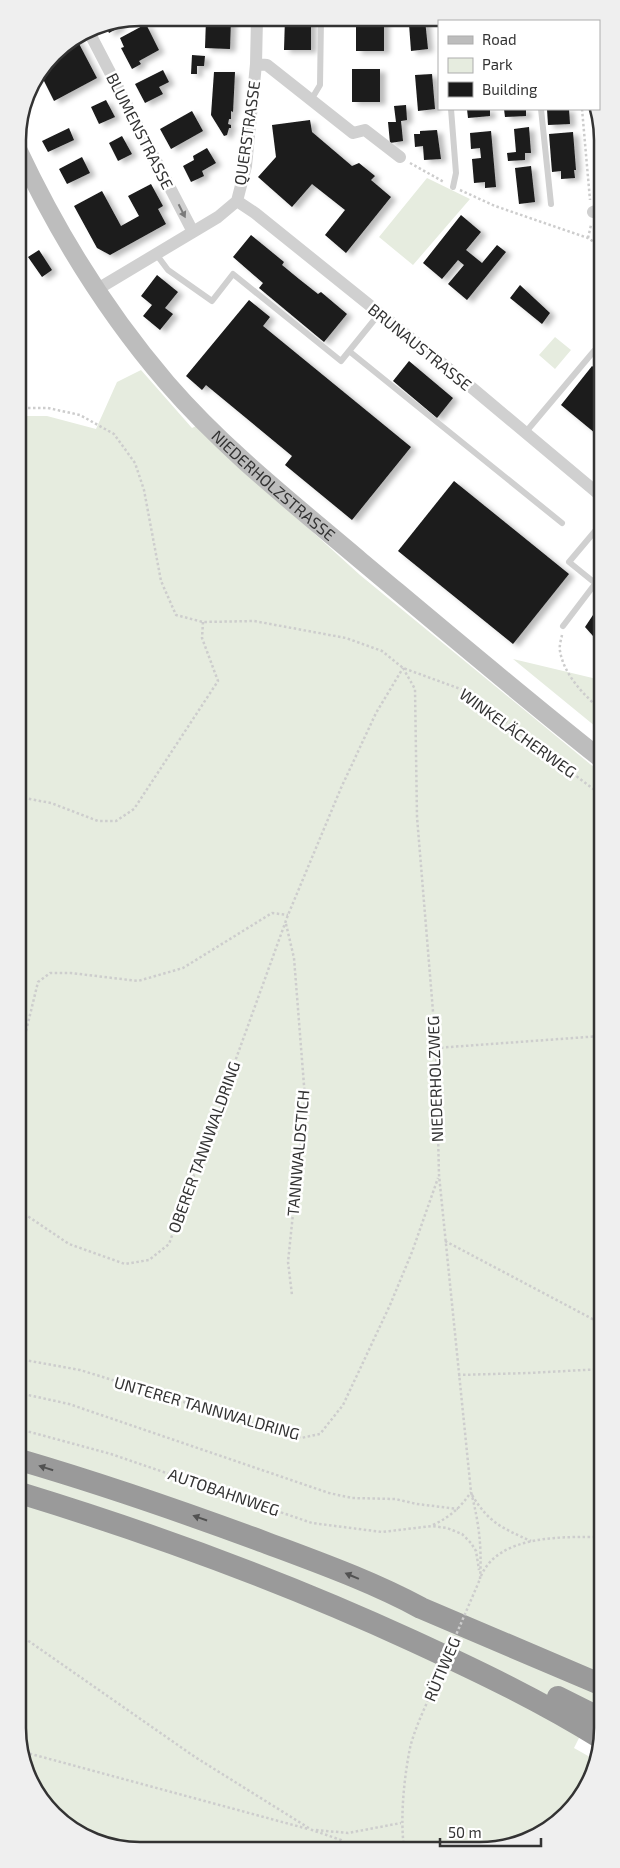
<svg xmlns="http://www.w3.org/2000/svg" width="620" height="1868" viewBox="0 0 620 1868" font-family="'Exo 2',sans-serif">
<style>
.green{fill:#e6ecdf}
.building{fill:#1a1a1a;filter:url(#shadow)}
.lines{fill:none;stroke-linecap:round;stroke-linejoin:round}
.path{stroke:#cdcdcd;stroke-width:2.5;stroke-dasharray:2.5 2.5;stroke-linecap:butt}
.lane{stroke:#d0d0d0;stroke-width:6}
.street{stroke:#d0d0d0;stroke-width:12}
.secondary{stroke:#bdbdbd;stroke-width:18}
.highway{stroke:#9a9a9a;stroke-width:22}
.path-bridge{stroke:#cdcdcd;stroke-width:2.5;stroke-dasharray:2.5 2.5;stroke-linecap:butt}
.oneway{fill:#7a7a7a}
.oneway2{fill:#525252}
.labels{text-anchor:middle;stroke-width:5;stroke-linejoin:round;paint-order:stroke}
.street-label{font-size:16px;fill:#333;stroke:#fff}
.rim{fill:none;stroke:#333;stroke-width:2.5}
</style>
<defs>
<filter id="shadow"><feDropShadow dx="5.5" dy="3" stdDeviation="2.5" flood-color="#0004"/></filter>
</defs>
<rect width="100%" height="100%" fill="#fff"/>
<!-- green -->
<path class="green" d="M427 178 470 199 413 265 379 237Z
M555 337 571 350 555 369 539 355Z
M141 370 192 428 196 426 360 575 601 773 602 1692 574 1748 597 1761C590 1788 566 1820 541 1834 530 1840 516 1844 504 1848H116L54 1815 20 1752 18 416H47L96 429 117 382Z
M513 659 601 680V731Z"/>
<!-- building -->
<path class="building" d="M231 18 230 49 205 48 206 19Z
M285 18 311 19V50H284Z
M356 19H384V51H356Z
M415 19 425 20 428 49 411 51 409 24 416 23Z
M117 22 120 27 109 33 107 28 113 25 112 23Z
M146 24 159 50 139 61 141 64 132 69 121 48 124 47 120 38Z
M76 38 97 78 54 101 40 73 59 48Z
M192 55 205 56 204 66H197V74H191Z
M352 69H380V102H352Z
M163 70 169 82 159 87 163 94 145 103 135 84Z
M214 72H235L233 112 231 111V119H229L228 124 231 125V128H229L227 135 224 136 211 115Z
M432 74 435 109 418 111 415 75Z
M106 100 115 117 99 124 91 107Z
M406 105 407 120 401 121 403 141 390 143 388 122H396L394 106Z
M467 109H490V116L468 118Z
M504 109H526V116L505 117Z
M547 109H569L570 124 548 125Z
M192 111 203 131 171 149 160 129Z
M310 120 312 132 352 166 359 163 375 176 371 180 391 197 346 253 325 235 345 210 312 184 292 207 258 177 276 157 272 125Z
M529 127 531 153H525V160L508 161 507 153 516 152 514 129Z
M69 128 74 140 48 152 42 141Z
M437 130 441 159 424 160 423 146 415 147 414 134H420V131Z
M491 131 496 187 485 188V182L474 183 472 159 481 158 480 148 471 149 470 133Z
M573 132 576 170H574L575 178 561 179V171L552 172 549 134Z
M122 136 132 154 118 161 109 143Z
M207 148 216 163 202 171 204 176 191 182 183 166 194 160 193 156Z
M82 157 90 173 67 184 59 169Z
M531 166 535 202 519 204 515 168Z
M151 184 163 206 158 209 166 224 110 255 97 248 74 206 102 191 121 226 139 216 128 196Z
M461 215 481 232 466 250 482 263 497 245 506 252 467 300 448 284 464 265 458 260 442 279 423 263Z
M251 235 284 262 282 265 299 279 318 294 321 292 347 314 324 342 259 288 263 283 233 257Z
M39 250 52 270 42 277 28 257Z
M157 275 178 292 165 308 173 314 160 330 143 316 152 305 141 296Z
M520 285 550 313 542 324 510 298Z
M249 300 270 317 263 326 411 447 352 520 285 465 292 456 206 385 202 390 186 376Z
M409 361 453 398 437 418 393 381Z
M592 366 597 370 600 366 601 438 561 405Z
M454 481 569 574 513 644 398 551Z
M601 603V645L585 627Z"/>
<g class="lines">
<!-- path -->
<path class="path" d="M582 109 590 200
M410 163 444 182
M460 190 495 206 588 238 600 246
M588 238 591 225
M18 408H48L80 415 114 434 135 463 144 490 161 581 176 615 203 622 254 621 346 638 382 651 403 668 466 691 601 795
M562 635C561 640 559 646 560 651 564 675 584 695 601 710
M403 668 415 689 417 817 436 1048 439 1175 471 1492C479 1523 482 1547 480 1579
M19 797 51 803 98 821H116L134 809 218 681 202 638 203 622
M286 924 294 958 305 1098 288 1262 292 1295
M436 1048 601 1036
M19 1060 38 982 50 973H71L138 981 183 968 272 913 288 915
M19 1205 26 1215 69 1244 125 1264 149 1260 169 1244 288 915 341 788 376 713 403 668
M445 1241 602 1324
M19 1359 80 1370 301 1438 320 1434 343 1405 390 1305 412 1252 438 1178
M458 1375 529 1373 602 1369
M19 1393 69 1404 329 1493 352 1498 395 1499 417 1504 458 1509
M19 1429 111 1454 312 1523 382 1532 432 1526 447 1528 462 1534 471 1543 476 1551 479 1570
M472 1495C489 1523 502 1528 531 1541
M433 1525C450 1517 461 1507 471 1492
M481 1576C499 1534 564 1537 602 1537
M20 1635 195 1757 312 1830 341 1840 351 1848
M20 1751 308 1829
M316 1830 348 1833 401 1823
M404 1848C400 1818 404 1778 410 1748 414 1731 422 1714 429 1698"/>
<!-- lane -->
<path class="lane" d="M445 21 446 20
M311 100 320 85 321 19
M451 109 456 173 453 187
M541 109 551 204
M156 254 168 270 212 301 233 274 341 361 379 314
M349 351 562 523
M525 433 594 351
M595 583 569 562 601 524
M563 626 601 576"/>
<!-- street -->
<path class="street" d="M88 30 193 232
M256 64 267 65 353 133 365 130 400 157
M237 201 255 213 465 382 601 496
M593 212 600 209
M96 290 218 217 237 201 246 166 256 64 257 18"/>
<!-- secondary -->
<path class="secondary" id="s1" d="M18 149C58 234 106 312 167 383 224 449 294 504 360 560 440 627 519 694 601 759"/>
<!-- highway -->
<path class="highway" d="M20 1460C102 1484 183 1512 264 1542 317 1562 371 1581 421 1608L602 1685
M20 1493C154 1534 285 1582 413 1641 478 1671 541 1701 602 1739
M558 1697 602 1719"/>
<!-- path-bridge -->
<path class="path-bridge" d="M429 1698 480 1579"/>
</g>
<!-- one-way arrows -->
<defs><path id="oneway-solid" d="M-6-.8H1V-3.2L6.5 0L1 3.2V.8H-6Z" transform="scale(1.25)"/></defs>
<use class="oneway" href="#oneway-solid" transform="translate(182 211) rotate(63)"/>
<g class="oneway2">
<use href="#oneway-solid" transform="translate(46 1468) rotate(-163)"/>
<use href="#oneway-solid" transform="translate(200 1518) rotate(-161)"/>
<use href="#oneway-solid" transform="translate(352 1576) rotate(-157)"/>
</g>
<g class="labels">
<!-- street labels -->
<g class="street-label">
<text transform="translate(140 131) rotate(63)" y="6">BLUMENSTRASSE</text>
<text transform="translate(247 133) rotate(-82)" y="6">QUERSTRASSE</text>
<text transform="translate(420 347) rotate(39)" y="6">BRUNAUSTRASSE</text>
<text dy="6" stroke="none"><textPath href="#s1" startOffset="426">NIEDERHOLZSTRASSE</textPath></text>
<text transform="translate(518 733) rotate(36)" y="6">WINKELÄCHERWEG</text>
<text transform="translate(435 1079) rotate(-92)" y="6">NIEDERHOLZWEG</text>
<text transform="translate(204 1147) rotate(-70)" y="6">OBERER TANNWALDRING</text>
<text transform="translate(298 1153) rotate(-85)" y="6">TANNWALDSTICH</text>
<text transform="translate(207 1408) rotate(16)" y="6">UNTERER TANNWALDRING</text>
<text transform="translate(224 1492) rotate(19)" y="6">AUTOBAHNWEG</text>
<text transform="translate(442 1669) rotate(-67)" y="6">RÜTIWEG</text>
</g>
</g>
<!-- crop -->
<path d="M0 0H620V1868H0ZM140 26H480A114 114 0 0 1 594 140V1728A114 114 0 0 1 480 1842H140A114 114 0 0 1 26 1728V140A114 114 0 0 1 140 26Z" fill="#efefef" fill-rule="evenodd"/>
<path class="rim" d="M140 26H480A114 114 0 0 1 594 140V1728A114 114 0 0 1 480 1842H140A114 114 0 0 1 26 1728V140A114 114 0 0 1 140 26Z"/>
<!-- legend -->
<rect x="438" y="20" width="162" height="90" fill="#ffffff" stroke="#adadad"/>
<rect x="448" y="36" width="25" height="8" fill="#bdbdbd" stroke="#adadad"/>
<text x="482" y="45" font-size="15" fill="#333333">Road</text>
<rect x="448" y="58" width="25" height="15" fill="#e6ecdf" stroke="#adadad"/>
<text x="482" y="70" font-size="15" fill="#333333">Park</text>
<rect x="448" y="82" width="25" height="15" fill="#1a1a1a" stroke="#adadad"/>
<text x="482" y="95" font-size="15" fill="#333333">Building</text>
<!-- scale -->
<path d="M440 1838v8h101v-8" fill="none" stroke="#333333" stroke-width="2.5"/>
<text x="448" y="1838" font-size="15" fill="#333333" stroke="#ffffff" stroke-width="4" paint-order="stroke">50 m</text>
</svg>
